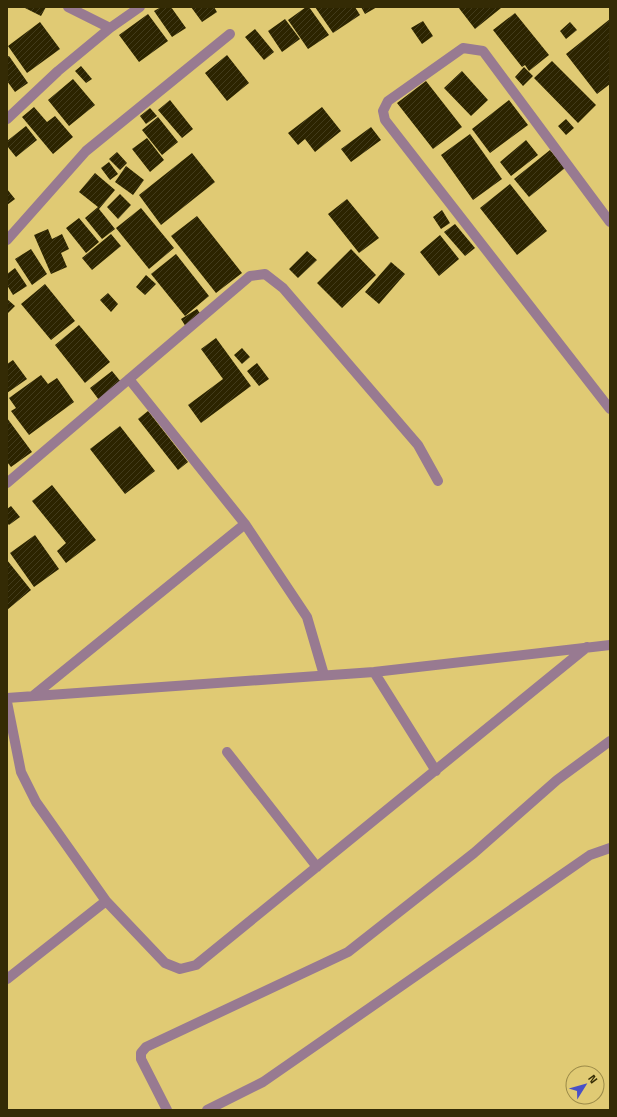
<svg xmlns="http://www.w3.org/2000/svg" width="617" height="1117" viewBox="0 0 617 1117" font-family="'Titillium Web',sans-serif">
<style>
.building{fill:url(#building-hatch)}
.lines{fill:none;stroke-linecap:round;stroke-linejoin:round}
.minor{stroke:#987a91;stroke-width:10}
</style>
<defs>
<pattern id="building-hatch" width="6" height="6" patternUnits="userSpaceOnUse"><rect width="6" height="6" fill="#2c2400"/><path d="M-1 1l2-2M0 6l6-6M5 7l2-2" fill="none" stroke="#423b1b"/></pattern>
</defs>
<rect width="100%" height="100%" fill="#e0ca74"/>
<!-- building -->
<path class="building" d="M23 7H46L41 16Z
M161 7H171L186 28 172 37 154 11Z
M191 7H214L217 12 202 22Z
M306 7H309L329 35 308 49 288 20Z
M315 7H330L331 8 333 7H355L360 15 333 33Z
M361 7H377L365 14Z
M458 7H500L501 8 475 29Z
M515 13 549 55 529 71 525 65 522 67 493 30Z
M148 14 168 41 139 62 119 35Z
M285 19 300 39 282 52 268 31Z
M610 19V84L597 94 566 54Z
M423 21 433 36 422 44 411 28Z
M40 22 60 49 27 73 8 46Z
M570 22 577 30 566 39 560 31Z
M255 29 274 52 264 60 245 37Z
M227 55 249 83 227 101 205 73Z
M9 56 28 83 15 92 7 81V57Z
M552 61 596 105 578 123 534 78Z
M81 66 92 79 86 83 75 71Z
M524 67 533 76 523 86 515 77Z
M462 71 488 100 471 116 444 88Z
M73 79 95 105 69 126 48 100Z
M426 81 462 127 433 149 397 103Z
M170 100 193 129 182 138 158 110Z
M509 100 528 125 490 153 472 129Z
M34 107 47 122 55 116 73 137 53 154 22 117Z
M322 107 341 131 315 152 305 139 298 145 288 133Z
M150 108 157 116 146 124 140 116Z
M158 117 178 142 162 155 142 130Z
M566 119 574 128 566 135 558 126Z
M26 126 37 140 16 157 7 146V141Z
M371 127 381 140 351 162 341 149Z
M470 134 502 179 473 200 441 155Z
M147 138 164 160 150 172 132 149Z
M526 140 538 155 511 176 500 162Z
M550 150 565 168 529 197 514 179Z
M117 152 127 163 120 170 109 159Z
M192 153 215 182 161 225 139 195Z
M109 162 118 174 110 180 101 168Z
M126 166 144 180 133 195 115 182Z
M95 173 115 190 99 209 115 229 102 239 85 218 98 207 79 192Z
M510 184 547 231 517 255 480 208Z
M7 189 15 199 7 205Z
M120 194 131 205 118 219 107 207Z
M347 199 379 238 359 253 328 214Z
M141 208 174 248 149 269 116 228Z
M442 210 450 223 441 229 433 217Z
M197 216 242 273 216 293 171 236Z
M79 218 99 242 86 253 66 228Z
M455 224 475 248 465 256 444 232Z
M48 229 52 239 62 234 69 249 61 253 67 267 51 274 34 235Z
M111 234 121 246 92 270 82 258Z
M440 235 459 259 439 276 420 252Z
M31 249 47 274 32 285 15 259Z
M351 249 376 275 342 308 317 283Z
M307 251 317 260 298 278 289 269Z
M176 254 209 296 185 316 151 274Z
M391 262 405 274 379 304 365 292Z
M15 268 27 286 13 295 7 285V274Z
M146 275 156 284 145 295 136 287Z
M45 284 75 321 51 340 21 304Z
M108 293 118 304 111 312 100 300Z
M7 299 15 306 7 314Z
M197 309 202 316 186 327 181 319Z
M79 325 110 362 85 383 55 345Z
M216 338 251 386 201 423 188 405 223 379 201 349Z
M242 348 250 357 242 364 234 355Z
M13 360 27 379 7 393V364Z
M257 363 269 379 259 386 247 371Z
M112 371 121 382 99 400 90 388Z
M41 375 48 384 57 378 74 402 29 435 11 411 16 408 9 398Z
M148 411 188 462 178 470 138 419Z
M7 418 32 452 11 467 7 462Z
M120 426 155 471 125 494 90 449Z
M52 485 96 540 66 563 57 551 66 543 32 501Z
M11 506 20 517 9 525 7 523V509Z
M35 535 59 569 34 587 10 553Z
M7 560 31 590 7 610Z"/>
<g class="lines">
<!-- minor -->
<path class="minor" d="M68 7 110 28
M7 119 58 71 110 28 140 7
M610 222 483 51 463 48 388 101 383 111 385 120 610 409
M7 240 86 151 230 34
M129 379 245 524 307 617 324 675
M7 483 250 276 265 274 283 288 418 445 438 481
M374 672 436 771
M33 696 245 524
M7 698 374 672 610 645
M7 702 21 772 36 802 106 901 165 963 180 969 196 965 587 647
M227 752 317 867
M7 979 106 901
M167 1110 141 1059V1053L146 1047 348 952 474 853 557 780 610 741
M207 1110 263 1082 590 855 610 848"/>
</g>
<!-- border -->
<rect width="617" height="1117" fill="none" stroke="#342b05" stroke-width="16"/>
<!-- north arrow -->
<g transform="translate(585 1085) rotate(53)"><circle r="19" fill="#e0ca74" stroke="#9b8a48"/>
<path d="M0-3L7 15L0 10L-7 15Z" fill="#4950c6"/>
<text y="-6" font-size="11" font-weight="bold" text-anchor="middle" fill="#342b05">N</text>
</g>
</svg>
